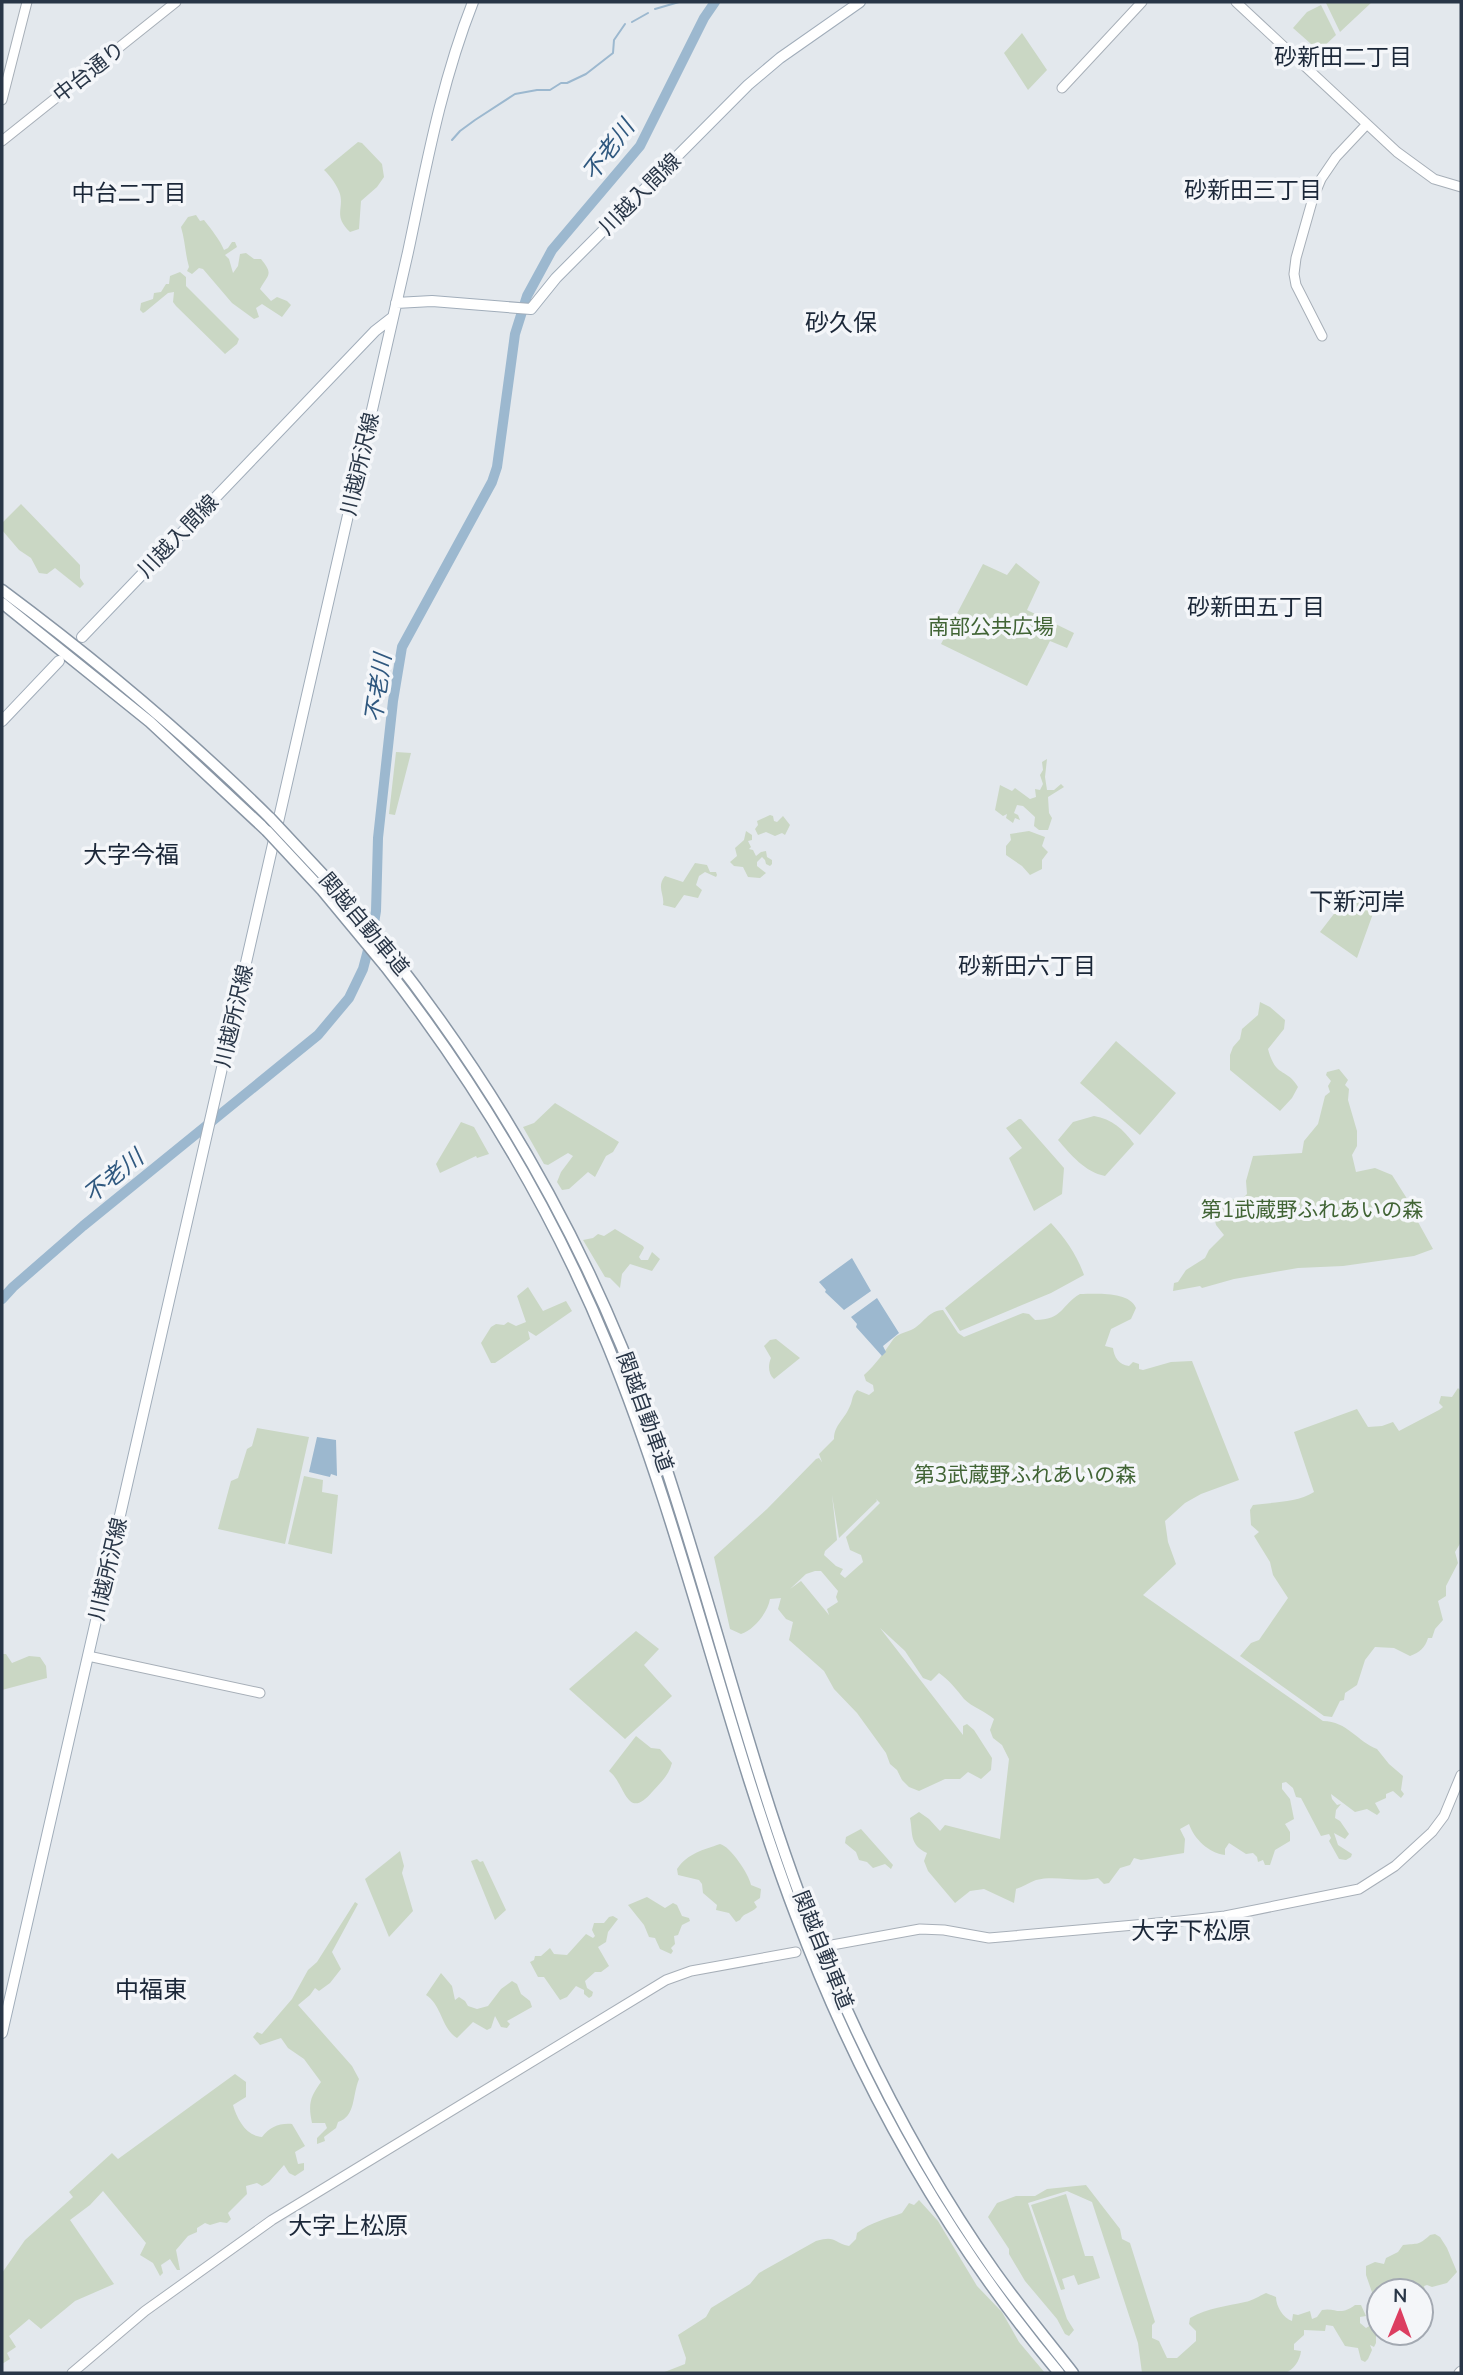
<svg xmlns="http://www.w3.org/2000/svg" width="1463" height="2375" viewBox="0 0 1463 2375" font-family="'Nunito Sans','Noto Sans JP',sans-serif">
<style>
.green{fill:#cad7c4;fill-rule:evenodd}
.water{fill:#9cb8cf}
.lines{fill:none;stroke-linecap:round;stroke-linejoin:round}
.stream{stroke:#9cb8cf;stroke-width:2}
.river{stroke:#9cb8cf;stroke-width:10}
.secondary-casing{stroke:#a7afb8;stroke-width:11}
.primary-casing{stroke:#a1adba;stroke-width:12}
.highway-casing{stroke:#8996a5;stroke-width:13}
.secondary{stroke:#fff;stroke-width:9}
.primary{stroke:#fff;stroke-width:10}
.highway{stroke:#fff;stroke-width:10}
.highway-bridge-casing{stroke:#8996a5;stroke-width:13;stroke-linecap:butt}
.highway-bridge{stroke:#fff;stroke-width:10}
.labels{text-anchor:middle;stroke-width:7;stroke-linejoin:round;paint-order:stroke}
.street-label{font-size:21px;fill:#293647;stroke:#f4f6f9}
.park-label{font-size:21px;fill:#416435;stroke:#f4f6f9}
.neighbourhood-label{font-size:23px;fill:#1b2738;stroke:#f4f6f9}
.water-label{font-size:23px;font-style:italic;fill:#2f587f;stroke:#f4f6f9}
.quarter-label{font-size:24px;fill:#1b2738;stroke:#f4f6f9}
</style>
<rect width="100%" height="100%" fill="#e3e8ed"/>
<!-- green -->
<path class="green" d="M1329 2H1372L1340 32 1326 3Z
M1321 5 1336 35 1319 51 1293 28 1307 12Z
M1022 33 1047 70 1028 90 1004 53Z
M358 142 362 143 382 164 384 177 377 187 361 201 359 229 350 232C333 216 344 209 340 194 338 187 330 175 324 170Z
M196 215 200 221 204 220C211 229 220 240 224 250L228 248 232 242H235L237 247 225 255 229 259 233 273 238 266 240 254 246 253 254 259H261C274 275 268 274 260 289L271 301 277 297 287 301 291 305 282 317 262 304 256 308 259 317 254 319 232 303 203 269 199 268 192 274 187 271 189 267C185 253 185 240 181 227L188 217Z
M180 272 186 277V286L239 339 237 344 225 354 176 306 173 302 174 292 168 293 145 312 143 313 140 310 141 303 153 299 154 293 161 292 166 284H169L170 276Z
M21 504 80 565V578L84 584 80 588 55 568 47 574 39 573 31 558 19 550 2 530V523Z
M1016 563 1040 582 1027 610 1074 633 1067 648 1050 641 1027 686 941 644 983 564 1007 575Z
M396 752 411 753 395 815 389 814Z
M1047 759 1045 777 1047 790H1054L1061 784 1064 787 1048 797 1049 813 1052 818 1048 830H1039L1034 826 1035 817 1023 806 1017 805 1014 813 1018 815 1020 820 1015 818 1013 823 1006 818 1007 814 1003 816 995 810 1000 785 1012 791 1015 788 1030 799 1036 797 1035 789 1040 790 1043 784 1040 775 1043 770 1042 762Z
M770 815 773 816 774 821 777 822 783 816 790 825 785 835 782 833 775 836 766 832 758 835 755 829 758 825 757 821Z
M746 831 752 835V840L748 841 751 847 749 849 753 850 756 856 761 852 766 851 767 857 772 860V864L770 866 766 864 765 860 762 857 757 862V866L766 873 760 878 748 877 743 867 734 866 730 862 737 856 735 848 744 840Z
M1029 831 1045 837 1042 846 1048 852 1042 860V869L1030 875 1022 866 1006 855V846L1011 840 1010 834Z
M695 863 707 865 710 872H716L717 875 716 877 705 872 699 876 696 885 702 890 698 898 684 895 675 908 663 905C665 895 656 887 665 876L683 882Z
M1353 889 1375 908 1357 958 1320 932Z
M1260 1002 1270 1007 1285 1020 1284 1029 1268 1049C1276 1079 1286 1067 1298 1087L1292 1098 1280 1111 1230 1070V1055L1233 1047 1240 1039 1242 1029 1258 1015Z
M1116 1041 1176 1093 1140 1135 1080 1083Z
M1339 1069 1348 1080 1345 1085 1349 1089 1348 1100 1357 1131V1146L1352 1155 1356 1172 1375 1168 1392 1175 1418 1216V1222L1433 1249 1414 1256 1343 1266 1298 1268 1234 1279 1202 1288 1200 1286 1173 1291 1174 1283 1178 1282 1186 1270 1205 1258 1209 1250 1224 1235 1216 1225 1214 1216 1226 1200 1243 1198 1247 1194 1246 1181 1253 1156 1302 1153 1304 1141 1318 1124 1325 1096 1330 1092 1328 1086 1331 1081 1326 1075 1327 1072Z
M555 1103 619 1142 613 1152 606 1156 595 1177 588 1172 569 1189 562 1190 557 1182 561 1172 573 1156 568 1153 548 1165 544 1164 523 1127 534 1123Z
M1094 1116C1112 1119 1123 1129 1134 1144L1105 1176C1085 1172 1071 1155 1058 1140L1073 1122Z
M1019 1119H1021L1064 1168 1062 1194 1034 1211 1009 1158 1022 1148 1006 1128Z
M461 1122 474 1127 489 1154 477 1158 476 1156 440 1173 436 1164Z
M1051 1223C1065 1238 1077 1255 1084 1275L1051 1293 960 1331 945 1308Z
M615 1229 643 1246 644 1248 639 1257 641 1260H648L652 1252 660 1259 652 1271 630 1264 622 1274 620 1288 610 1278 605 1277 583 1240 593 1238 598 1234 604 1236Z
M528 1287 543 1311 566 1301 572 1311 536 1336 528 1331 530 1339 495 1363H491L481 1343 491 1327 496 1324 504 1325 508 1322 516 1326 526 1322 517 1296Z
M1080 1294C1096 1294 1129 1291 1136 1308L1131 1319 1111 1329 1105 1346 1113 1348C1114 1357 1119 1365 1129 1366L1133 1362 1139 1364V1369L1143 1370 1171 1362 1192 1361 1239 1480 1201 1494 1185 1503 1165 1521 1168 1542 1176 1564 1143 1595 1323 1721C1347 1721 1358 1742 1377 1749L1389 1764 1403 1776 1401 1790 1404 1794 1401 1798 1393 1791 1386 1794V1798L1375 1803 1380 1812 1377 1815 1367 1809 1355 1812 1331 1794 1332 1799 1337 1805 1341 1804 1336 1810 1335 1818 1340 1821 1349 1834 1345 1839 1334 1833 1338 1845 1352 1854 1351 1857 1346 1860 1339 1859 1329 1841 1331 1838 1329 1834 1321 1836 1301 1798 1296 1797 1293 1788 1286 1782 1282 1783V1789L1290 1799 1294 1819 1285 1824 1290 1832V1841L1275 1850 1270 1865H1265L1263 1860 1258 1862 1257 1857 1253 1853 1246 1854 1229 1843 1225 1849V1855C1209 1853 1194 1839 1189 1824L1180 1829 1185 1839 1184 1853 1141 1860 1134 1858 1130 1865 1120 1868 1109 1883 1104 1884 1098 1878C1078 1883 1057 1875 1036 1880 1030 1882 1023 1887 1016 1889L1014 1903 984 1889 970 1891 955 1903 928 1871 924 1861 927 1853C909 1845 913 1833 910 1818L919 1812 929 1819 940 1831 945 1825 1000 1839 1009 1759 1002 1745 993 1738 990 1730 994 1719C985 1711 972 1707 964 1699 956 1689 950 1681 939 1673L931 1681 923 1678 905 1651 880 1628 963 1735V1726L967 1724 974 1730 992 1758 991 1770 981 1779 968 1772 960 1779H945L919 1791 909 1787 902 1780 897 1770 890 1764 886 1753 857 1713 834 1689 824 1671 789 1640 793 1622 786 1619 778 1609 781 1598 770 1599C768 1612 754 1630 741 1634L730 1629 714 1557 767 1509 816 1459 819 1458 822 1462 819 1454 834 1439C834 1425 845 1419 850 1406 853 1400 851 1397 857 1390L869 1395 874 1391 873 1385 866 1381 864 1375C876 1364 883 1354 892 1341 896 1334 904 1333 911 1330 923 1325 928 1310 943 1310L958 1333 964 1337 1023 1313 1029 1314 1035 1320C1063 1320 1061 1305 1080 1294ZM832 1495 839 1538 877 1501 876 1499 880 1503 846 1537 850 1550 861 1555 863 1562 845 1578 840 1574 843 1569 836 1566 824 1555 825 1551 837 1540ZM815 1571H821L838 1591 836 1597 838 1602 827 1609 829 1615 801 1581 790 1589 806 1574Z
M776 1339 800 1358 774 1379C768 1374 768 1365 771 1358L764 1346 770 1340Z
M1458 1388 1461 1391V1542L1455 1552 1458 1563 1446 1586V1596L1438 1601 1443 1620 1435 1629 1432 1638H1428C1425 1648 1420 1652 1410 1656L1394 1648 1375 1647 1365 1660 1357 1685 1345 1693 1344 1700 1340 1701 1332 1717 1324 1716 1240 1656 1251 1643 1259 1640 1288 1598 1273 1575 1270 1562 1254 1536 1259 1532 1251 1525 1250 1510 1253 1505C1273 1502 1296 1503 1314 1492L1294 1432 1357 1409 1368 1427 1382 1426 1393 1422 1399 1431 1439 1410 1443 1407 1439 1403 1441 1396 1452 1397Z
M257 1428 309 1437 285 1544 218 1529 231 1481 238 1478 247 1449 252 1446Z
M304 1476 323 1480 322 1492 338 1495 332 1554 288 1544Z
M636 1631 659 1649 644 1665 672 1696 625 1739 569 1689Z
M2 1654H6L12 1663 29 1656 40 1657 46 1666 47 1678 2 1690Z
M636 1736 651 1748 660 1749 672 1763C669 1775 661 1782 653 1791 626 1823 626 1784 609 1771Z
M861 1829 893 1865 891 1869 885 1864 873 1868 867 1862 859 1860 856 1852 845 1843 846 1837Z
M720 1844C730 1846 749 1874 751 1885L761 1889 760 1898 754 1902 757 1907C751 1914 744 1912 740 1920L736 1922 729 1913 716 1910 717 1905 703 1893 702 1884 699 1880 678 1875 677 1869C688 1853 703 1850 720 1844Z
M400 1851 404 1866 402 1873 413 1911 389 1937 365 1879Z
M477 1859 480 1862 483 1861 506 1910 495 1920 471 1861Z
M647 1897 665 1908 673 1903 677 1905 682 1916 689 1918 690 1921 682 1925 678 1935 674 1936 675 1944 671 1948 673 1951 671 1954 660 1949 655 1938 649 1937 644 1925 628 1905Z
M355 1902 358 1904 332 1952 341 1969 330 1983 319 1991 315 1988 310 1995 298 2005 352 2066 359 2079C352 2096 356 2116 338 2122L336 2128 324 2137 325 2141 317 2144V2138L327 2128 325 2123H312C308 2104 310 2097 321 2082L304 2059 288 2048 281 2038 260 2045 253 2037 257 2032 262 2034 292 1999 308 1970 317 1962Z
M613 1916 618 1919 608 1932 606 1942 598 1947 609 1966 601 1972H595L585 1981 587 1988 593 1992 592 1996 589 1998 584 1994V1990L576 1986 567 1997 560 2000 544 1977H538L530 1962 534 1960 535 1956H541L550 1948 554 1954 567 1955 586 1934 593 1938 595 1936 592 1930 594 1923H604L609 1917Z
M441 1973 452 1986 455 2000 459 1997 465 2001 468 2006 477 2009 488 2006 501 1989 512 1981 517 1984 521 1994 530 2001 532 2007 507 2021 510 2024 507 2028 501 2027 495 2016 491 2028 487 2030 473 2022 457 2038C441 2028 442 2005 426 1995Z
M235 2074 246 2082V2097L233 2105C237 2119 246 2136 262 2137 270 2127 279 2123 292 2124L305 2146 295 2152 298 2164 304 2163V2170L295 2176 289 2173 284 2165 269 2182 262 2186 257 2183 246 2186 247 2194 228 2213 231 2219 227 2223 220 2222 210 2225 205 2223 197 2228V2232L188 2236 176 2250 180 2270H177L170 2259 161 2265 163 2273 160 2276 153 2263 140 2255 146 2243 103 2191 90 2205 70 2220 114 2284 75 2301 41 2329 29 2319 9 2336 16 2347 7 2353 10 2359 2 2364V2273L25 2240 73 2197 69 2192 112 2153 118 2159Z
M1086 2185 1120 2229 1122 2239 1130 2243 1155 2322 1152 2325V2338L1159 2341 1167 2358H1177L1196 2341V2331L1189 2324 1190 2318C1208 2308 1227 2306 1245 2302 1252 2301 1259 2296 1266 2293L1276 2297C1276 2306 1283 2318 1292 2321L1293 2314 1298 2315 1310 2311 1312 2319 1317 2317 1322 2310C1336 2307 1339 2317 1355 2305H1361L1366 2316 1360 2317V2323L1366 2328 1376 2322C1377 2316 1376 2312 1372 2308L1374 2298 1366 2275V2266L1375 2262 1384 2264 1386 2258 1398 2252 1403 2245C1418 2243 1418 2246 1430 2235L1435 2234 1440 2237 1447 2248 1457 2272 1447 2283 1432 2287 1427 2285 1424 2286 1425 2291H1379V2330L1376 2333V2343L1374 2347 1370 2345 1372 2350 1368 2359 1365 2362 1361 2360 1358 2348 1345 2346 1333 2326 1326 2325 1325 2331 1304 2330V2335L1294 2344V2350L1301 2351C1300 2360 1294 2370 1285 2373H1142L1138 2343 1092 2202 1067 2191 1028 2203 1067 2319 1074 2330 1069 2336 1065 2334 1057 2319 1025 2281 1009 2254V2249L988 2217 997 2203 1016 2196H1035L1047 2189Z
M1066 2194 1085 2256H1093L1100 2278 1078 2285 1074 2275 1062 2279 1065 2289 1061 2290 1031 2205Z
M919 2200 938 2221 977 2286 1002 2312 1019 2342 1045 2373H662L685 2364 686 2358 678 2335 706 2317 711 2308 750 2284 759 2273 816 2241C836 2235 832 2242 849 2246L856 2239 857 2233C871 2222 886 2219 902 2213L909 2203 914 2205Z"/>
<!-- water -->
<path class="water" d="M852 1258 871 1291 844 1310 825 1292 826 1290 819 1282Z
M877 1298 899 1333 883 1346 886 1352 882 1356 856 1327 857 1324 851 1317Z
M317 1437 336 1440 337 1476 331 1474 330 1477 309 1472Z"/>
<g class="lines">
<!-- stream -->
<path class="stream" d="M655 9 679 2
M632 22 648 13
M452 140 460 131 475 120 515 94 537 90H550L561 83H567L586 74 613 53 614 40 625 24"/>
<!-- river -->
<path class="river" d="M2 1299 13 1287 83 1226 318 1035 349 998 363 969 372 935 376 911 378 838 393 701 402 647 492 482 497 467 515 334 527 296 552 250 640 146 704 18 715 2"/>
<!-- secondary casing -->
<g class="secondary-casing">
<path id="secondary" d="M1236 2 1397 152 1434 179 1461 187
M1062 88 1142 2
M2 100 27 2
M2 141 176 2
M1322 336 1296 285 1294 274 1296 258 1313 198 1321 179 1336 157 1367 124
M88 1656 260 1693
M832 1945 920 1929 944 1930 989 1938 1180 1921 1225 1916 1359 1889 1395 1866 1432 1832 1444 1816 1461 1775
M72 2373 145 2311 272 2220 666 1980 691 1971 796 1952
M1459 2373 1461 2371"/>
</g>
<!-- primary casing -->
<g class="primary-casing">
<path id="primary" d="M396 303 432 301 531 309 556 278 748 85 780 58 860 2
M82 637 375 331 393 317
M2 721 59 661
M2 2033 408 252C426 167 441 83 473 2"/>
</g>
<!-- highway casing -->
<g class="highway-casing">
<path id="highway" d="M2 590C96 660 186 735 270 818
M2 603 150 722 267 831
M390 953C502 1096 592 1255 652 1426 715 1606 755 1795 830 1972 875 2076 929 2179 995 2272 1020 2307 1047 2340 1073 2373
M385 966C476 1083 552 1209 608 1346 684 1532 725 1729 796 1916 858 2081 946 2238 1059 2373"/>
</g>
<!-- secondary -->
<use href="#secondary" class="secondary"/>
<!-- primary -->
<use href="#primary" class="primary"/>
<!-- highway -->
<use href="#highway" class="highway"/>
<!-- highway-bridge casing -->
<g class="highway-bridge-casing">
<path id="highway-bridge" d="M270 818 327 879 390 953
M267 831 322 890 385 966"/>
</g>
<!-- highway-bridge -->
<use href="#highway-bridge" class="highway-bridge"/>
</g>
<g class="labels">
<!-- street labels -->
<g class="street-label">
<text transform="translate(89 72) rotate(-38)" y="7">中台通り</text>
<text transform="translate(640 194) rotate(-45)" y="7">川越入間線</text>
<text transform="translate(360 464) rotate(-77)" y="7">川越所沢線</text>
<text transform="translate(178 536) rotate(-46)" y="7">川越入間線</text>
<text transform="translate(364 924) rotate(50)" y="7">関越自動車道</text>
<text transform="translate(234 1016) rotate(-77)" y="7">川越所沢線</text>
<text transform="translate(645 1412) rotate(70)" y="7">関越自動車道</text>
<text transform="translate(108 1569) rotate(-77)" y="7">川越所沢線</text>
<text transform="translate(823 1950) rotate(68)" y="7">関越自動車道</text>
</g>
<!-- park labels -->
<g class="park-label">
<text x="991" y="634">南部公共広場</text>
<text x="1312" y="1217">第1武蔵野ふれあいの森</text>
<text x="1025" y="1482">第3武蔵野ふれあいの森</text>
</g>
<!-- neighbourhood labels -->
<g class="neighbourhood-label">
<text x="1343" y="65">砂新田二丁目</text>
<text x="1253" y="198">砂新田三丁目</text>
<text x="129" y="201">中台二丁目</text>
<text x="1256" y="615">砂新田五丁目</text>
<text x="1027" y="974">砂新田六丁目</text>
</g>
<!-- water labels -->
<g class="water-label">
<text transform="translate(608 150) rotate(-53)" y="8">不老川</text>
<text transform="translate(378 688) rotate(-82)" y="8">不老川</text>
<text transform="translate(113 1176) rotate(-39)" y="8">不老川</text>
</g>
<!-- quarter labels -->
<g class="quarter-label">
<text x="841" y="331">砂久保</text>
<text x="131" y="863">大字今福</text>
<text x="1357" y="910">下新河岸</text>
<text x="1191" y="1939">大字下松原</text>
<text x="151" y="1998">中福東</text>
<text x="348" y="2234">大字上松原</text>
</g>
</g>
<!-- border -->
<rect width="1463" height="2375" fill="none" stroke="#293647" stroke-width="7"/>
<!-- north arrow -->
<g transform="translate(1400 2312) rotate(1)"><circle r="33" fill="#f4f6f9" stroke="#a3a9b2" stroke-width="2"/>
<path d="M0-5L12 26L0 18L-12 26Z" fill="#dc3e61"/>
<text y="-10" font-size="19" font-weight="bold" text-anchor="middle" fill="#293647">N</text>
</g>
</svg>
